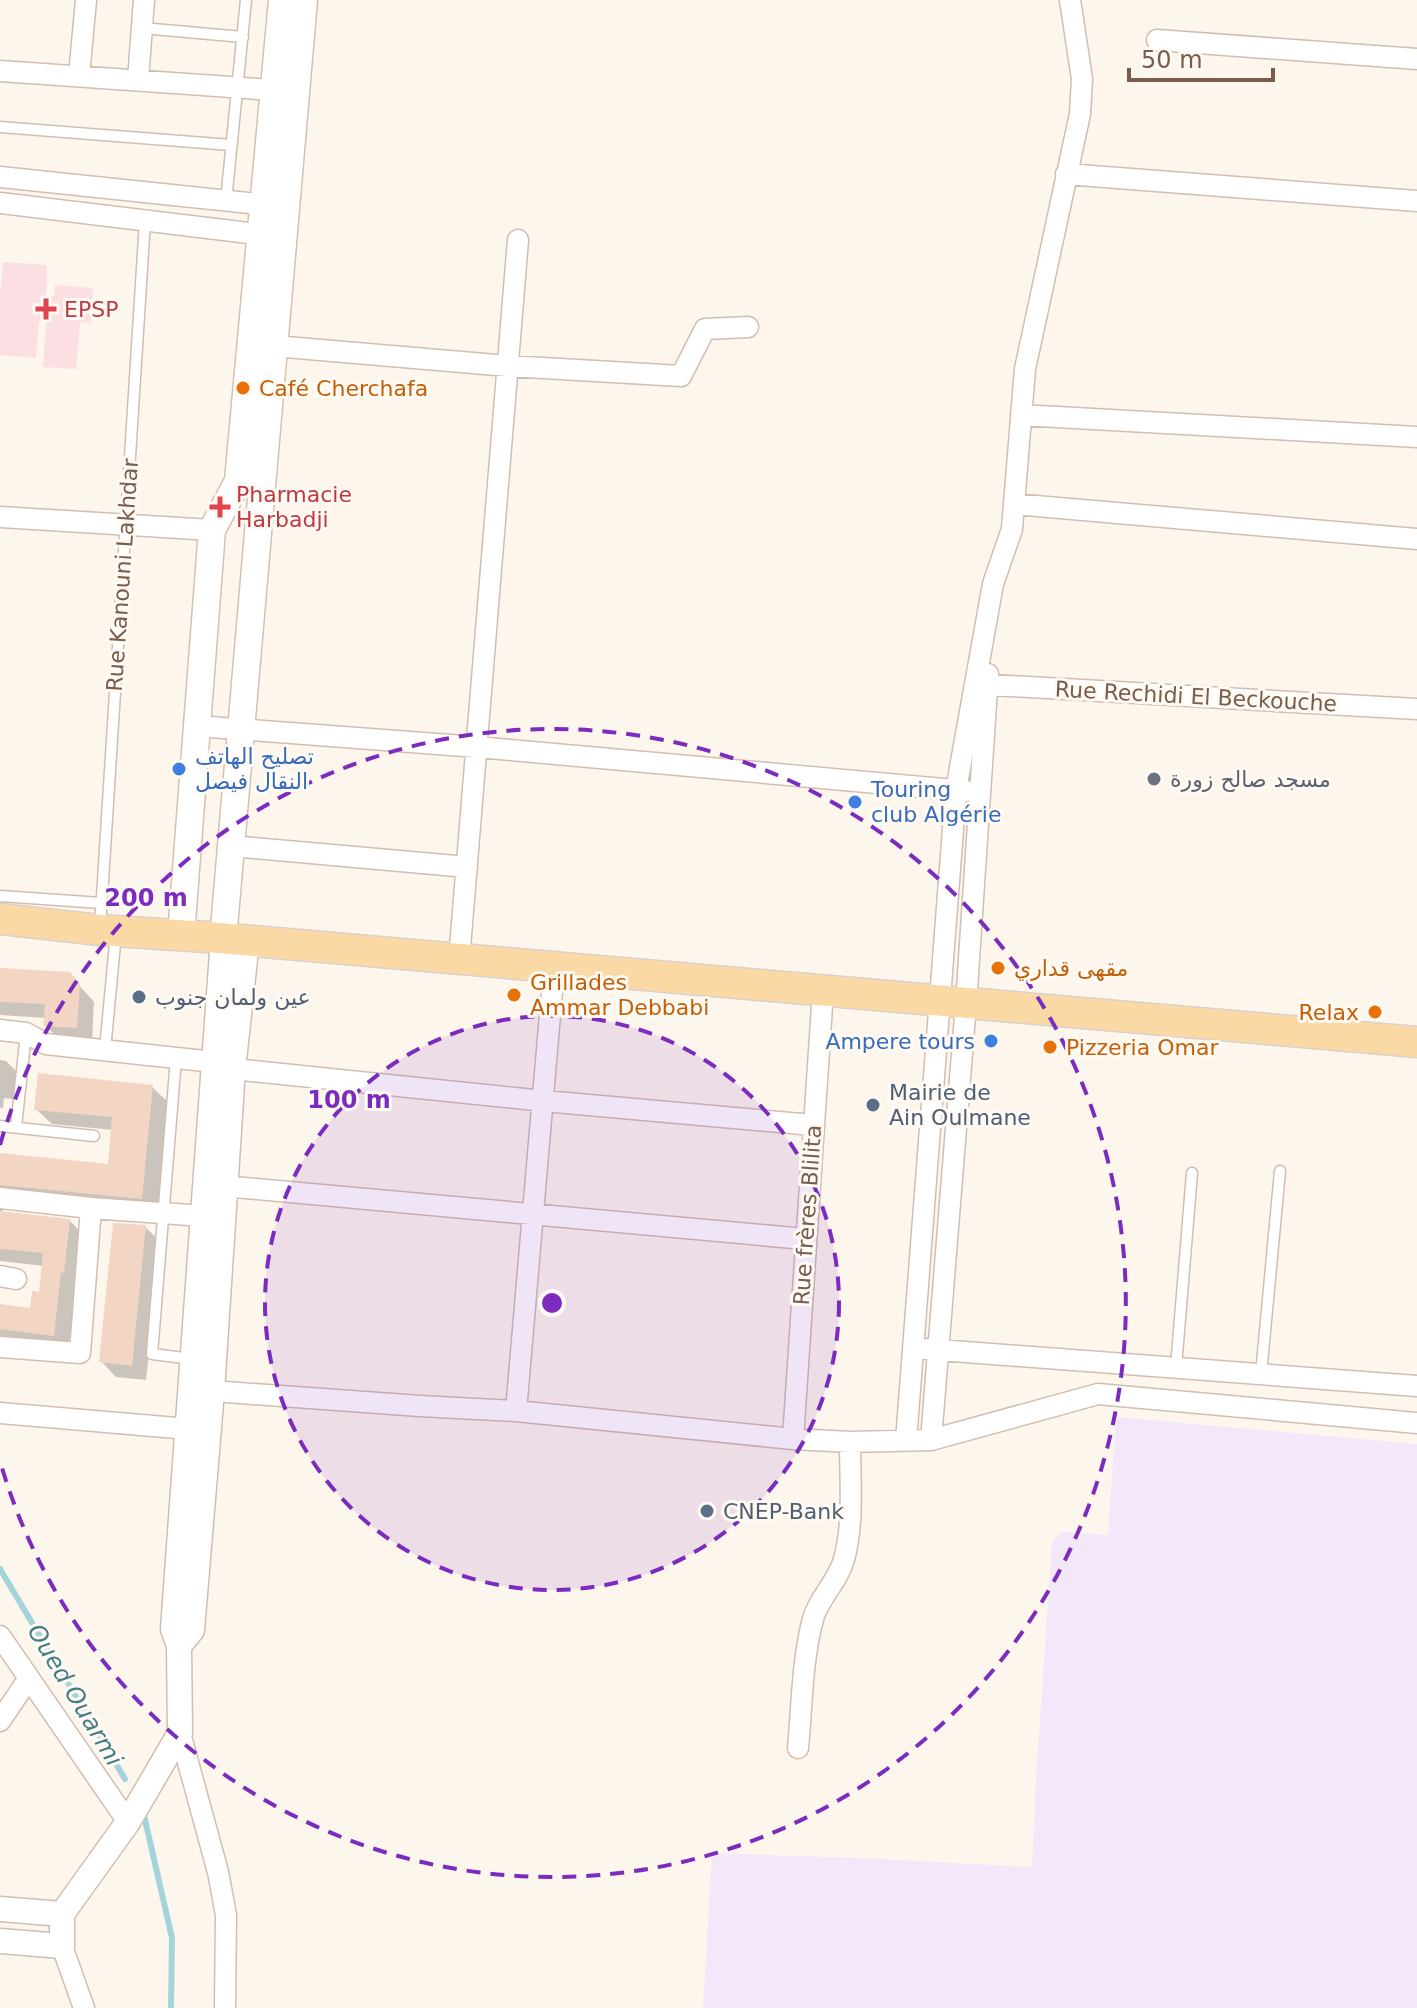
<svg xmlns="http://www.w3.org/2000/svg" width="1417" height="2008" viewBox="0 0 1417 2008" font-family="'DejaVu Sans','Noto Naskh Arabic',sans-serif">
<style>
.education{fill:#f3e8fa}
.medical{fill:#fbdfe3}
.shadow{fill:#0003}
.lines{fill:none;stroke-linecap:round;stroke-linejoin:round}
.stream{stroke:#a5d3da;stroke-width:6}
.building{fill:#f3d5c3}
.service-casing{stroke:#d1beb0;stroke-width:13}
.minor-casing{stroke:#d1beb0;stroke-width:23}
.tertiary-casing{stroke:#d1beb0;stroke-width:27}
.secondary-casing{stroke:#d6c0b0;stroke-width:29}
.primary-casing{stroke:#dad1cd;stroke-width:33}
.service{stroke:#fff;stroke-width:10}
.minor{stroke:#fff;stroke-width:20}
.tertiary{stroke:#fff;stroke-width:24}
.secondary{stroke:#fff;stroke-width:26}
.primary{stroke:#fbd9a5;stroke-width:30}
.ring{fill:none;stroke:#7b2cbf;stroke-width:4;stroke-dasharray:14 10}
.health-dot{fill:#e0444e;stroke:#fffaf3;stroke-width:3}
.food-dot{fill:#e8710a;stroke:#fffaf3;stroke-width:3}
.shop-dot{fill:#3f7fe0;stroke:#fffaf3;stroke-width:3}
.worship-dot{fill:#6b7280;stroke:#fffaf3;stroke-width:3}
.service-dot{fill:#5c6f8a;stroke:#fffaf3;stroke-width:3}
.labels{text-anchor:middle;stroke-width:6;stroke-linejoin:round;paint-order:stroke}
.health-label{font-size:22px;fill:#be3a42;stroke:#fffaf3;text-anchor:start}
.food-label{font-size:22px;fill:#c56008;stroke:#fffaf3;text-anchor:start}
.street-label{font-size:22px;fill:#7a5c4d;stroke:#fffaf3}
.shop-label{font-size:22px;fill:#366cbe;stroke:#fffaf3;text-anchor:start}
.worship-label{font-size:22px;fill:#5b616d;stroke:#fffaf3;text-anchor:start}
.service-label{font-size:22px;fill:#4e5e75;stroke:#fffaf3;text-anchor:start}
.water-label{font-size:24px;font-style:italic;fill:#437c86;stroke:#fffaf3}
.centre{fill:#7b2cbf;stroke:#fffaf3;stroke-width:4}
.ring-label{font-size:24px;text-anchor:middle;font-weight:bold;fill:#7b2cbf;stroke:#fffaf3;stroke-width:6;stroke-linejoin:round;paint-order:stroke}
</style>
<rect width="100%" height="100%" fill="#fdf6ec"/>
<!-- education -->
<path class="education" d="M1116 1417 1417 1444V2008H703L712 1853 859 1858 1032 1867 1036 1779 1052 1541 1062 1532 1108 1535Z"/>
<!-- medical -->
<path class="medical" d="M3 262 47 265 46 296H54L55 285 93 288 91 323 80 322 76 369 43 367 46 322H39L36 358 0 355V295Z"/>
<!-- shadow -->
<path class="shadow" d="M0 970 69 974 94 1002 92 1042 61 1041 45 1025 46 1018 0 1015Z
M0 1060 6 1061 21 1076 19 1100 4 1098 3 1108H0Z
M152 1087 168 1102 157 1213 4 1206 2 1213 70 1221 85 1236 76 1286 68 1350 0 1342V1306L32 1310 41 1294 44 1266 0 1261V1155L110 1166 113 1130 52 1124 36 1109Z
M145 1227 161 1242 146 1380 116 1377 101 1361Z"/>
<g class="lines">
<!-- stream -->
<path class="stream" d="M0 1569 125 1779
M143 1811 172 1938 171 2008"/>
</g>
<!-- building -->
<path class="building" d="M0 968 70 972 80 984 77 1028 43 1026 45 1004 0 1002Z
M38 1073 153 1085 142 1199 0 1185V1153L108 1164 112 1117 34 1110Z
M0 1211 70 1219 64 1273 61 1272 54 1336 0 1329V1304L30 1308 32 1291 39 1292 43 1253 0 1249Z
M113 1223 146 1225 132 1366 99 1362Z"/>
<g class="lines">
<!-- service casing -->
<g class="service-casing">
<path id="service" d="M142 28 243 37
M0 127 231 145
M226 201 246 0
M0 896 101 903
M100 928 145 221
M105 1050 116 933
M176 1058 152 1354 192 1359
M0 1126 94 1136
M16 1127 26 1033
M1176 1367 1192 1173
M1261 1374 1280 1171"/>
</g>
<!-- minor casing -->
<g class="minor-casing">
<path id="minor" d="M1157 40 1417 59
M0 71 287 91
M79 76 86 0
M138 80 144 0
M1066 174 1417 201
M0 177 277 206
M0 203 274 236
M274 346 508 366 681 376 705 329 748 327
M1021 415 1417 437
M1014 504 1417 539
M0 517 212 530
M975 684 1417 709
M197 726 477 747 966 791
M231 846 467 867
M459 960 518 240
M0 1030 26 1033 46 1044 214 1062 233 1069 544 1101 813 1125
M212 1185 805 1239
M0 1198 91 1208
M0 1276 16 1279
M0 1347 80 1353 91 1208 218 1217
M926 1349 1417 1386
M212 1391 420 1406 516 1411 793 1439 850 1442 931 1440 1098 1394 1417 1423
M516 1411 554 968
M0 1413 200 1430
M793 1439 823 991
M931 1440 966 1004 988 674
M906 1441 956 790 993 584 1012 529 1025 369 1080 114 1082 79 1070 0
M0 1636 128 1822
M0 1721 29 1678
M180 1733 218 1872 226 1915 225 2008
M798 1748C802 1706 802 1660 813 1619 819 1597 838 1582 844 1559 854 1524 850 1479 850 1442
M62 1946 84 2008"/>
</g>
<!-- tertiary casing -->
<g class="tertiary-casing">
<path id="tertiary" d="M179 1646 173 1629 223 939
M0 1909 62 1914
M0 1941 62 1946V1914L128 1822 180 1733 179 1646 192 1630 212 1391 233 1069 247 941"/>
</g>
<!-- secondary casing -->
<g class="secondary-casing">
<path id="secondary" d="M181 935 212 530 238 481 282 0
M223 939 304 0"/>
</g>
<!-- primary casing -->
<g class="primary-casing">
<path id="primary" d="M0 919 100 930 207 937 1417 1042"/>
</g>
<!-- service -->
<use href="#service" class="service"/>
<!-- minor -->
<use href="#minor" class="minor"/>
<!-- tertiary -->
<use href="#tertiary" class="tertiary"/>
<!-- secondary -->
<use href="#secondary" class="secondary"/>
<!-- primary -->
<use href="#primary" class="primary"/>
</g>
<!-- distance rings -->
<circle cx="552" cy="1303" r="287" fill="#7b2cbf" fill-opacity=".12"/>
<g class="ring">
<circle cx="552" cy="1303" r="287"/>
<path d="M0 1145A574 574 0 1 1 0 1461"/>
</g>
<!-- markers -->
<g class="health-dot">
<path d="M42 297h8v8h8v8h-8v8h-8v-8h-8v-8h8z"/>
<path d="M216 495h8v8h8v8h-8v8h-8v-8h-8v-8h8z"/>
</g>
<g class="food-dot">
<circle cx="243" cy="388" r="8"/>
<circle cx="998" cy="968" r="8"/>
<circle cx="514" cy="995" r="8"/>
<circle cx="1375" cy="1012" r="8"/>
<circle cx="1050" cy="1047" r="8"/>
</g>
<g class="shop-dot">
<circle cx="179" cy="769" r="8"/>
<circle cx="855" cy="802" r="8"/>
<circle cx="991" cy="1041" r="8"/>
</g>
<circle class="worship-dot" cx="1154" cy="779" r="8"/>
<g class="service-dot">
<circle cx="139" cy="997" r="8"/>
<circle cx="873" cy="1105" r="8"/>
<circle cx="707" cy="1511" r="8"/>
</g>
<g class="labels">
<!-- health labels -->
<g class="health-label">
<text x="64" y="317">EPSP</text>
<text x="236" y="502">Pharmacie<tspan x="236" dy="25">Harbadji</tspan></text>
</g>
<!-- food labels -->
<g class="food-label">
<text x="259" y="396">Café Cherchafa</text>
<text x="1014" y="976">مقهى قداري</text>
<text x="530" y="990">Grillades<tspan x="530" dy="25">Ammar Debbabi</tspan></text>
<text x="1359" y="1020" text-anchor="end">Relax</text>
<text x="1066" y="1055">Pizzeria Omar</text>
</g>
<!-- street labels -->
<g class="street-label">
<text transform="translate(122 575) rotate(-86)" y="8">Rue Kanouni Lakhdar</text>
<text transform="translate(1196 696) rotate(3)" y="8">Rue Rechidi El Beckouche</text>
<text transform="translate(807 1215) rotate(-86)" y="8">Rue frères Blilita</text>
</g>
<!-- shop labels -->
<g class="shop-label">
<text x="195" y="764">تصليح الهاتف<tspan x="195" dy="25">النقال فيصل</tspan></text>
<text x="871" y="797">Touring<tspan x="871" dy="25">club Algérie</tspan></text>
<text x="975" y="1049" text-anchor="end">Ampere tours</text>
</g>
<!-- worship labels -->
<g class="worship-label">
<text x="1170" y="787">مسجد صالح زورة</text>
</g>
<!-- service labels -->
<g class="service-label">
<text x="155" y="1005">عين ولمان جنوب</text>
<text x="889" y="1100">Mairie de<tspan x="889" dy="25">Ain Oulmane</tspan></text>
<text x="723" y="1519">CNEP-Bank</text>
</g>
<!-- water labels -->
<g class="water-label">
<text transform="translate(75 1695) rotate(59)" y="8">Oued Ouarmi</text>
</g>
</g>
<circle cx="552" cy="1303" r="12" class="centre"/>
<g class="ring-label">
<text x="146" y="906">200 m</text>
<text x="349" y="1108">100 m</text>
</g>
<!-- scale -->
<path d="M1129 68v12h144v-12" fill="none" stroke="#7a5c4d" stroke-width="4"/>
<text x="1141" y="68" font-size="24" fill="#7a5c4d" stroke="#fffaf3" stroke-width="6" paint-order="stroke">50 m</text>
</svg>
